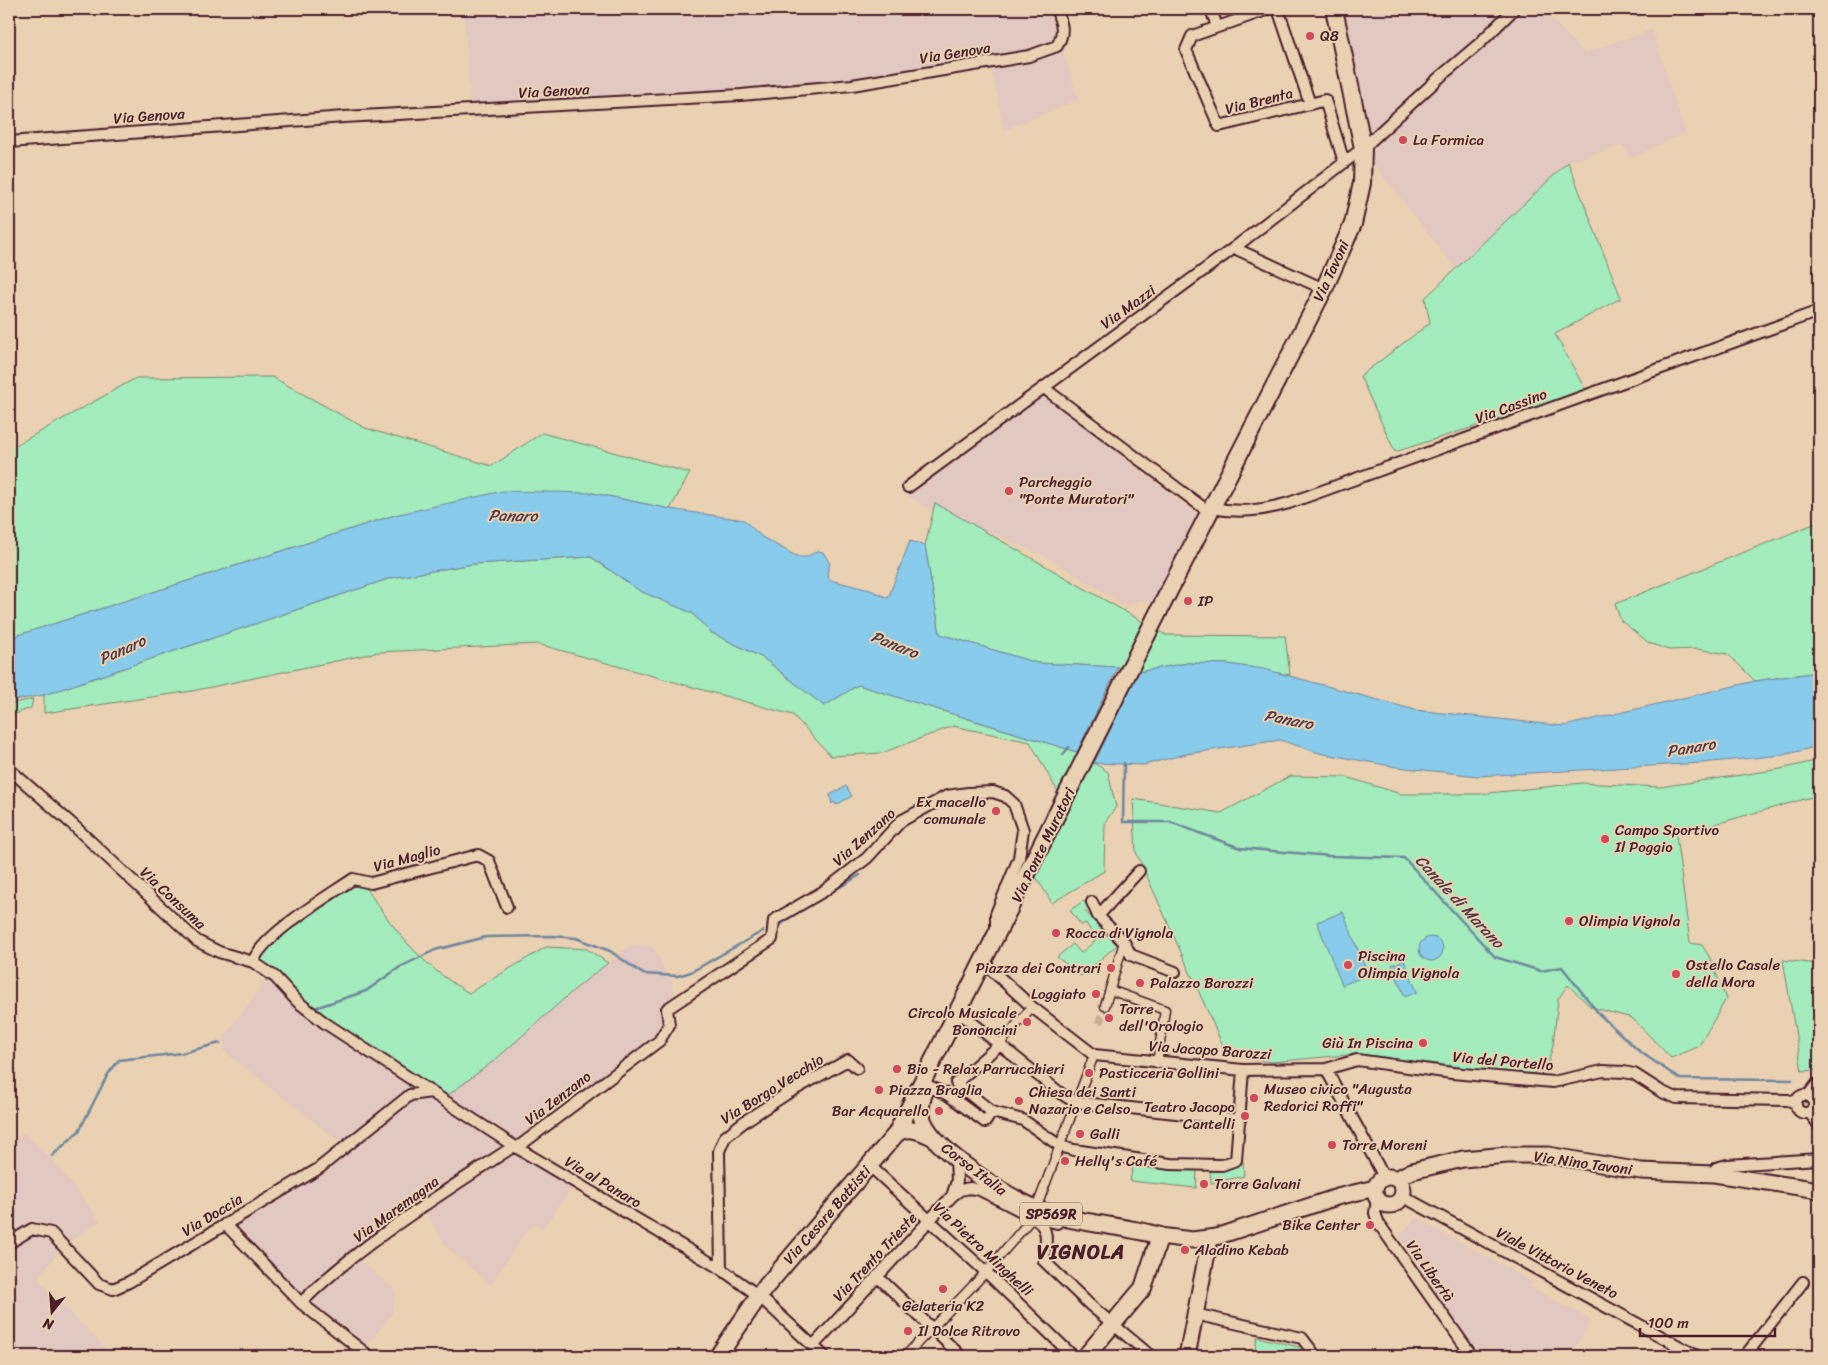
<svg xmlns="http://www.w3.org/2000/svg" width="1828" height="1365" viewBox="0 0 1828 1365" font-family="Sriracha,sans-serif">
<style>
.built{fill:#e1c8c0}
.green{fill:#a3ecbb;stroke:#768673}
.water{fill:#89cbea;stroke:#70869e}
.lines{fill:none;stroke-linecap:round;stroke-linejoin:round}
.stream{stroke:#70869e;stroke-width:2.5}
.pedestrian-tunnel{stroke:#c9ad97;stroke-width:8;stroke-dasharray:8 4;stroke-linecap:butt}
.pedestrian-casing{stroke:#4a1f2b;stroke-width:11}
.minor-casing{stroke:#4a1f2b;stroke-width:14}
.secondary-casing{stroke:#4a1f2b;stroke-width:19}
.primary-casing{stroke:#4a1f2b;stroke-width:20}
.pedestrian{stroke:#e9d1b2;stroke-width:8}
.minor{stroke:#e9d1b2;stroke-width:10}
.secondary{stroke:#e9d1b2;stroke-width:15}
.primary{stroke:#e9d1b2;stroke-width:16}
.poi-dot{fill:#d1495b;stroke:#e9d1b2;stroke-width:2}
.labels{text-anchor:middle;stroke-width:4;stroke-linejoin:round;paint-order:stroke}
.shield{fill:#e9d1b2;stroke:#7a5454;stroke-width:1}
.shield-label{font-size:14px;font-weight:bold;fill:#4a1f2b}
.poi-label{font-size:15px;fill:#4a1f2b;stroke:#e9d1b2;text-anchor:start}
.street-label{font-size:15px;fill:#4a1f2b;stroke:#e9d1b2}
.water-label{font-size:16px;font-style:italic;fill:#533948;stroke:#e9d1b2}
.district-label{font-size:20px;font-weight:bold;letter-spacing:1px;fill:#4a1f2b;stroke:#e9d1b2}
</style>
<rect width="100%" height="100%" fill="#e9d1b2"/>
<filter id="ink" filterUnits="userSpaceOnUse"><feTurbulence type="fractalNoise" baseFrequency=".02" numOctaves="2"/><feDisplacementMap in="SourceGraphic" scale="10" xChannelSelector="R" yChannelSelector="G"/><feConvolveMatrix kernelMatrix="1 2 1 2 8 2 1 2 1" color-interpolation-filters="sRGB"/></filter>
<g filter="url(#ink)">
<!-- built -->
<path class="built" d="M464 9H1051L1078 100 1004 130 992 70 829 94 471 118Z
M1330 9H1542L1584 53 1652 30 1685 133 1630 158 1623 145 1568 162 1456 269 1359 145Z
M1041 393 1197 515 1152 604 1141 600 1126 605 1045 556 992 533 977 528H966L929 509 900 490 1020 406Z
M633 944 653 947 674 990 677 1004 672 1026 641 1052 509 1144 577 1181 542 1229 535 1223 520 1240 491 1285 447 1248 422 1206 352 1254 396 1291 391 1316 360 1353 297 1305 268 1279 220 1228 291 1187 309 1168 341 1143 223 1050 226 1034 266 981 287 984 340 1033 575 989Z
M24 1132 62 1171 100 1221 63 1246 37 1279 113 1356H9V1147Z
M1416 1218 1532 1282 1530 1287 1591 1320 1571 1356H1482L1462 1332 1415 1263 1414 1253H1411L1399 1236Z"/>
<!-- green -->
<path class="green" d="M1568 162 1621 298 1555 334 1586 391 1395 452 1360 376 1430 323 1425 298Z
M272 377 365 428 492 466 542 433 690 473 670 509 593 493 395 515 9 638V449L136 378Z
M935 503 1166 635 1285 636 1290 675 1228 664 1187 663 1138 672 1118 667 1037 663 940 634 925 546Z
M1819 522V672L1755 681 1728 654 1697 649 1669 650 1649 643 1621 621 1615 604Z
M591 557 640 591 692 613 710 632 763 658 824 706 858 685 1077 752 1108 772 1116 807 1105 822 1104 871 1052 903 1036 877 1068 810 1030 742 953 726 882 753 831 756 793 715 538 644 379 652 192 691 44 713V695L391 578 473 564Z
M33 699 31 708 9 716V704Z
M1819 760V795L1676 835 1690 943 1702 945 1710 958 1726 999 1699 1046 1671 1058 1632 1018 1591 1007 1568 985 1558 999 1553 1045 1548 1064 1531 1075 1479 1072 1459 1067 1356 1054 1272 1062 1248 1059 1244 1052 1224 1048 1136 852 1133 799 1221 813 1290 776 1346 777 1401 794H1480L1582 783 1660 787 1781 769Z
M360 879C393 928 417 963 469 993L546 947 587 949 608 963 575 989 495 1060 443 1099 409 1087 404 1075 340 1033 288 984 266 981 258 960 296 914Z
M1084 901 1089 908 1085 911 1117 945 1081 976 1057 957 1073 944 1081 953 1096 940 1086 923 1081 925 1070 910Z
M1783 960 1819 964V1070L1802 1071Z
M1243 1161 1244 1176 1211 1183 1210 1169Z
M1134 1162 1197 1168 1196 1188 1130 1181Z
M1257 1337 1304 1348V1356H1254Z"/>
<!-- water -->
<path class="water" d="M503 491 593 493 670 509 744 520 762 537 798 557H806L818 551 823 552 830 564 827 573 830 580 870 590 888 598 910 541 925 546 940 634 1037 663 1118 667 1077 752 858 685 824 706 763 658 710 632 692 613 640 591 591 557 473 564 391 578 44 695 9 701V638L395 515Z
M1187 663 1228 664 1264 669 1415 710 1564 726 1755 681 1819 672V746L1783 755 1702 763 1478 776 1397 767 1319 753 1280 740 1186 754 1144 765 1094 763 1138 672Z
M846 786 852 796 836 805 834 802 832 804 830 795Z
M1343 912 1368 975 1342 985 1317 922Z
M1419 949a12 12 0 1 1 24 0a12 12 0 1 1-24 0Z
M1404 960 1417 992 1405 997 1392 965Z"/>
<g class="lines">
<!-- stream -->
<path class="stream" d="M1063 755 1069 747
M1124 763 1123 822H1170L1240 848 1330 856 1404 858 1495 957 1541 971 1562 967 1599 1014 1639 1051 1680 1079 1792 1080
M778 927 793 915 860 875
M315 1008 366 991 400 967 435 950 486 937 553 936 576 938 610 951 643 974 678 976 691 972 763 931
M52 1156 79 1131 108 1074 119 1060 182 1053 220 1043"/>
<!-- pedestrian-tunnel -->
<path class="pedestrian-tunnel" d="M1099 1023 1105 1006"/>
<!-- pedestrian casing -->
<g class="pedestrian-casing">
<path id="pedestrian" d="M1110 990 1165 1010 1157 1063
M1105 1006 1124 942
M999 1045 1032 1007
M905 1356 986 1272 1033 1217 1094 1055"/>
</g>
<!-- minor casing -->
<g class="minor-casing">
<path id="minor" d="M1211 9 1217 27
M1269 9 1192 36 1186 50 1219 126 1310 104
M1278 9 1310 104 1325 100 1344 162
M9 142 344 117 741 95 852 85 1029 56 1057 46C1065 32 1062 23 1056 9
M1234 248 1324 289
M1044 388 1209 512
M908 487 1234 248 1363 148 1441 76 1480 43 1514 9
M1211 508C1239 513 1262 511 1289 503L1819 311
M9 769 72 824 197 941 219 952 253 962 275 977 298 1002 325 1023 514 1146 721 1269 759 1296 824 1356
M1092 902 1098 916 1124 942 1131 955 1175 972
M1098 916 1139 871
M253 962C262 935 327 897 353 879L371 883 478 855 489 861 507 907
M984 963 1032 1007 1094 1055 1243 1070 1326 1069 1357 1060 1452 1073 1553 1082 1603 1071 1624 1072 1634 1074 1662 1092 1677 1098 1788 1100 1796 1103
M959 1012 1060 1093 1075 1102 1240 1120
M1326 1069 1384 1177
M927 1085 948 1095 985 1122 992 1112 956 1083 999 1045
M1796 1104a9 9 0 1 1 18 0a9 9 0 1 1-18 0Z
M1808 1096 1816 1085 1819 1084
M992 1112 1023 1120 1060 1146 1074 1150 1170 1164 1222 1165 1236 1160 1243 1070
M1809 1112 1819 1125
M518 1147 659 1041 669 1025 667 1009 772 939 774 920 824 891 867 858 901 821 947 796 968 793 993 792 1005 796 1014 804 1023 830 1019 858 996 914V931
M870 1166 986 1272 1073 1356
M1714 1174 1716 1168 1727 1165 1819 1159
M952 1196 960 1190 970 1188 980 1190 1033 1217 1057 1223
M1402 1196 1697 1356
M1377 1199 1375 1213 1379 1224 1472 1356
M1036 1219C1051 1231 1045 1244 1044 1261L1090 1305 1151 1356
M225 1224 301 1303 369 1356
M9 1243 32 1229 51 1233 99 1284 113 1289 129 1282 318 1169 410 1095 431 1092
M721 1269 719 1151 725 1137 745 1121 785 1095 848 1060 857 1068
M877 1276 961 1356
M301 1303C359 1244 445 1192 514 1146
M1194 1314 1302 1338 1312 1351 1311 1356
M813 1346 952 1196 957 1181 956 1158
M1745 1356 1803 1282"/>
</g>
<!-- secondary casing -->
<g class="secondary-casing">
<path id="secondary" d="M896 1134C909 1125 921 1132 934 1138
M1375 1191a14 14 0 1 1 28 0a14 14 0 1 1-28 0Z
M1396 1179 1412 1171 1463 1159 1507 1155H1548L1641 1171 1714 1174 1819 1190
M1160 1236 1192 1240 1216 1237 1337 1197 1375 1188
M1187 1356 1210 1238"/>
</g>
<!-- primary casing -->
<g class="primary-casing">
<path id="primary" d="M926 1088C921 1099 919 1110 923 1121 935 1151 1007 1197 1037 1209 1072 1224 1121 1224 1160 1236L1143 1288 1086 1356
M718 1356 763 1290 896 1134 1173 583 1324 289 1353 224 1362 183 1363 148 1334 9"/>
</g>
<!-- pedestrian -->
<use href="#pedestrian" class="pedestrian"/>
<!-- minor -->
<use href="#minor" class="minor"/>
<!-- secondary -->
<use href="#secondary" class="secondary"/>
<!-- primary -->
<use href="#primary" class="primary"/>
</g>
</g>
<!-- markers -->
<g class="poi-dot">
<circle cx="1310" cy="36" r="5"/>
<circle cx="1403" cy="140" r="5"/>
<circle cx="1009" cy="491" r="5"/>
<circle cx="1188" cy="601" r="5"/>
<circle cx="996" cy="811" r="5"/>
<circle cx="1605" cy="839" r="5"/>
<circle cx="1569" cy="921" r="5"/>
<circle cx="1056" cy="933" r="5"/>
<circle cx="1348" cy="965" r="5"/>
<circle cx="1111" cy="968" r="5"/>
<circle cx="1676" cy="974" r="5"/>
<circle cx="1140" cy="983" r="5"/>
<circle cx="1096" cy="994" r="5"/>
<circle cx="1109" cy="1018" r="5"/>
<circle cx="1027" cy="1022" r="5"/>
<circle cx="1423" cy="1043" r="5"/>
<circle cx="897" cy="1069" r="5"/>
<circle cx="1089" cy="1073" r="5"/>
<circle cx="879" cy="1090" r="5"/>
<circle cx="1254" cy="1098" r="5"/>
<circle cx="1019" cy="1101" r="5"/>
<circle cx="939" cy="1111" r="5"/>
<circle cx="1245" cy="1116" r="5"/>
<circle cx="1080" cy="1134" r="5"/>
<circle cx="1332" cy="1145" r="5"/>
<circle cx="1065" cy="1161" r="5"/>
<circle cx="1204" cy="1184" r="5"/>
<circle cx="1370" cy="1225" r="5"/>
<circle cx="1185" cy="1250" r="5"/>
<circle cx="943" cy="1289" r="5"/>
<circle cx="908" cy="1331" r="5"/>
</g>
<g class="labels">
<!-- shield labels -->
<rect class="shield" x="1020" y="1202.5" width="62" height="23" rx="4"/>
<g class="shield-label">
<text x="1051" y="1219">SP569R</text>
</g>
<!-- poi labels -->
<g class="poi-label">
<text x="1320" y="41">Q8</text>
<text x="1413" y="145">La Formica</text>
<text x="1019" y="487">Parcheggio<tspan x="1019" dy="17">"Ponte Muratori"</tspan></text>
<text x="1198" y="606">IP</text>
<text x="986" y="807" text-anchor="end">Ex macello<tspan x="986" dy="17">comunale</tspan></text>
<text x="1615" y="835">Campo Sportivo<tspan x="1615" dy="17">Il Poggio</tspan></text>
<text x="1579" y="926">Olimpia Vignola</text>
<text x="1066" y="938">Rocca di Vignola</text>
<text x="1358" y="961">Piscina<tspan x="1358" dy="17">Olimpia Vignola</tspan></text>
<text x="1686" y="970">Ostello Casale<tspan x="1686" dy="17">della Mora</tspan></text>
<text x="1101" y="973" text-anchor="end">Piazza dei Contrari</text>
<text x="1150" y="988">Palazzo Barozzi</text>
<text x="1086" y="999" text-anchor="end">Loggiato</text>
<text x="1119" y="1014">Torre<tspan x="1119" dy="17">dell'Orologio</tspan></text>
<text x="1017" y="1018" text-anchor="end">Circolo Musicale<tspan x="1017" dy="17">Bononcini</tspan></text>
<text x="1413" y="1048" text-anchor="end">Giù In Piscina</text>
<text x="907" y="1074">Bio - Relax Parrucchieri</text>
<text x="1099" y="1078">Pasticceria Gollini</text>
<text x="1264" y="1094">Museo civico "Augusta<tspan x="1264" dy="17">Redorici Roffi"</tspan></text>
<text x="889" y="1095">Piazza Braglia</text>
<text x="1029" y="1097">Chiesa dei Santi<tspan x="1029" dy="17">Nazario e Celso</tspan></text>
<text x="1235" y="1112" text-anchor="end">Teatro Jacopo<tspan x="1235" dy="17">Cantelli</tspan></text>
<text x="929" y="1116" text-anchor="end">Bar Acquarello</text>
<text x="1090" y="1139">Galli</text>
<text x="1342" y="1150">Torre Moreni</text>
<text x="1075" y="1166">Helly's Café</text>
<text x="1214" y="1189">Torre Galvani</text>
<text x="1360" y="1230" text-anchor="end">Bike Center</text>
<text x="1195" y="1255">Aladino Kebab</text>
<text x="943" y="1311" text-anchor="middle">Gelateria K2</text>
<text x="918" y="1336">Il Dolce Ritrovo</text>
</g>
<!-- street labels -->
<g class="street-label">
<text transform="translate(955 53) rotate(-9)" y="5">Via Genova</text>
<text transform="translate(554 91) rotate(-3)" y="5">Via Genova</text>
<text transform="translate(1259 101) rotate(-14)" y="5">Via Brenta</text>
<text transform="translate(149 116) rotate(-4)" y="5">Via Genova</text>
<text transform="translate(1331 271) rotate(-65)" y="5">Via Tavoni</text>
<text transform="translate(1128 307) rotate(-36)" y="5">Via Mazzi</text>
<text transform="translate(1511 406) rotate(-20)" y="5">Via Cassino</text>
<text transform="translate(864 837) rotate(-42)" y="5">Via Zenzano</text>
<text transform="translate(1043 845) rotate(-64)" y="5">Via Ponte Muratori</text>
<text transform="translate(407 858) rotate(-15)" y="5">Via Maglio</text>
<text transform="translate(173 898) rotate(43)" y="5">Via Consuma</text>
<text transform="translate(1210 1050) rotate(4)" y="5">Via Jacopo Barozzi</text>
<text transform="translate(1503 1061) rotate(5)" y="5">Via del Portello</text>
<text transform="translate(772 1089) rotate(-32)" y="5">Via Borgo Vecchio</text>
<text transform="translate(558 1098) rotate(-37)" y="5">Via Zenzano</text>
<text transform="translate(1583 1163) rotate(8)" y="5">Via Nino Tavoni</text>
<text transform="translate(974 1169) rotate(37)" y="5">Corso Italia</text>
<text transform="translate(603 1182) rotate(31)" y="5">Via al Panaro</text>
<text transform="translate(396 1209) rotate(-36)" y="5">Via Maremagna</text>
<text transform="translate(212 1215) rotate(-31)" y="5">Via Doccia</text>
<text transform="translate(827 1215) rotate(-49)" y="5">Via Cesare Battisti</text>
<text transform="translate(983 1249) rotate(43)" y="5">Via Pietro Minghelli</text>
<text transform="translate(875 1257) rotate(-47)" y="5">Via Trento Trieste</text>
<text transform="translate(1557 1263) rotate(28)" y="5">Viale Vittorio Veneto</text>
<text transform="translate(1430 1271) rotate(55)" y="5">Via Libertà</text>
</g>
<!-- water labels -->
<g class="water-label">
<text transform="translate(513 515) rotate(1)" y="6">Panaro</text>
<text transform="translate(895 644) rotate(22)" y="6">Panaro</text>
<text transform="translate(122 649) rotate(-24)" y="6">Panaro</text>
<text transform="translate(1289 719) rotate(11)" y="6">Panaro</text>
<text transform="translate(1691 747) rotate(-9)" y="6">Panaro</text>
<text transform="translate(1460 901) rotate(47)" y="6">Canale di Marano</text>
</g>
<!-- district labels -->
<g class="district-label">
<text x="1081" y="1259">VIGNOLA</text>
</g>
</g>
<!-- margin -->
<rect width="1828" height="1365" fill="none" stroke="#e9d1b2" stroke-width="30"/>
<rect x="15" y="15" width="1798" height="1335" fill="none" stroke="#4a1f2b" stroke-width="2" filter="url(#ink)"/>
<!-- north arrow -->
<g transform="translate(52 1312) rotate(197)" stroke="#e9d1b2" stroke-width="4" paint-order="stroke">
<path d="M0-4L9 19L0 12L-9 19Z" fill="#4a1f2b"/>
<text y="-8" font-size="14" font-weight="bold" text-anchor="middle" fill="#4a1f2b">N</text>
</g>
<!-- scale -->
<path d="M1640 1328v8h135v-8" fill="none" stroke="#4a1f2b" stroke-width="2.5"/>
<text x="1648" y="1328" font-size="15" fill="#4a1f2b" stroke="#e9d1b2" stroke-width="4" paint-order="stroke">100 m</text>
</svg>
